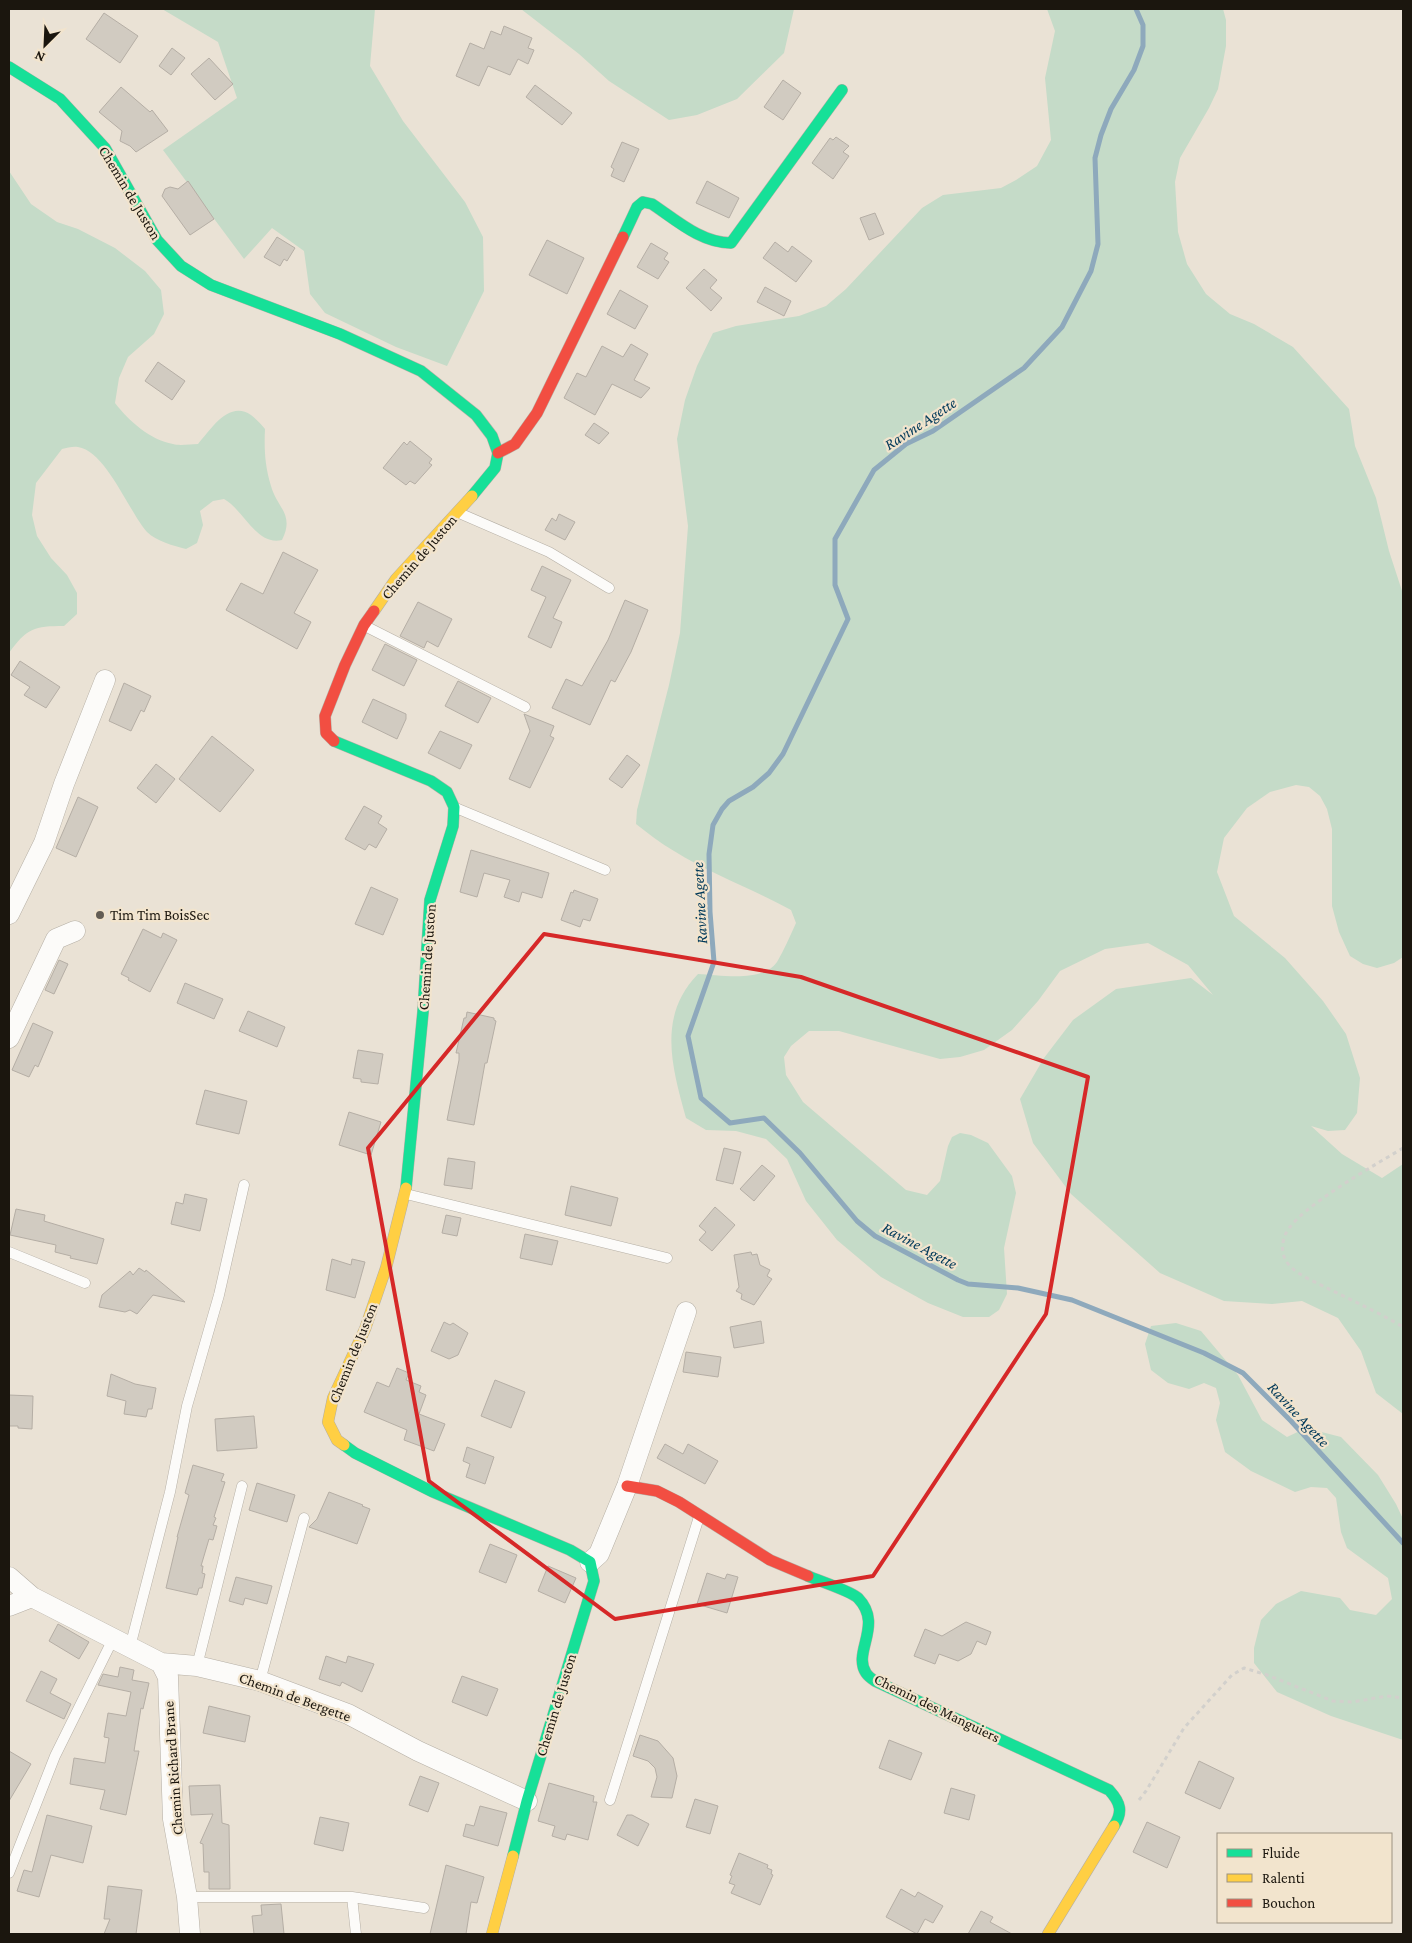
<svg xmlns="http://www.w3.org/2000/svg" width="1412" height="1943" viewBox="0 0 1412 1943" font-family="'Crimson Pro',serif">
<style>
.green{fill:#c5dbc8}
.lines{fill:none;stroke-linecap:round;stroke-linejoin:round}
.stream{stroke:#8ea9bc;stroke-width:5}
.building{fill:#d1cbc1;stroke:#b5aea5}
.lane-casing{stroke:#b5afa5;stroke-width:11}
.street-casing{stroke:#b5afa5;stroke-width:21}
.fast-casing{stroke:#b5afa5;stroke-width:12}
.slow-casing{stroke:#b5afa5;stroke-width:12}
.jam-casing{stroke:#b5afa5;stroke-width:12}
.path{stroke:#d2d0cc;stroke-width:3;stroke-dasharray:4 4;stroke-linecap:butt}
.lane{stroke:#fcfbf9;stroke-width:10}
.street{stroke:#fcfbf9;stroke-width:20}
.fast{stroke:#16e098;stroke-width:11}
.slow{stroke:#ffcf43;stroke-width:11}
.jam{stroke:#f24e42;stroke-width:11}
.marked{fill:none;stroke:#d62828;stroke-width:4;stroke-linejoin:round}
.poi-dot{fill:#635d54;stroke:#f2e4cd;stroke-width:2}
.labels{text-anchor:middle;stroke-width:4.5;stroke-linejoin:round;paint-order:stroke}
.street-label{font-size:15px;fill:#1b160e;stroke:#f2e4cd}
.poi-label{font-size:15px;fill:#1b160e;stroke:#f2e4cd;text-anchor:start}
.water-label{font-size:16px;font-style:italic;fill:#013959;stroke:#f2e4cd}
</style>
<rect width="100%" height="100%" fill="#eae2d5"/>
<!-- green -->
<path class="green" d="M162 9H375L370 66 403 121 465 202 483 237 484 291 447 366 396 347 325 313 310 294 304 251 272 228 244 259 163 150 237 98 218 42Z
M521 9H794L784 53 737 99 697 115 669 120 609 81 579 54Z
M1047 9H1223L1226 20V46L1218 89 1209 108 1180 158 1175 182 1178 232 1187 264 1206 294 1230 314 1254 324 1293 347 1349 409 1355 446 1376 498 1389 551 1403 594V957L1394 963 1377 968 1363 964 1350 956 1339 932 1332 906V829L1327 809 1320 796 1309 787 1296 785 1270 792 1247 808 1224 838 1217 872 1234 916 1285 958 1323 1001 1346 1034 1360 1078 1357 1113 1345 1130 1328 1131 1311 1126 1342 1154 1382 1178 1403 1164V1414L1376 1393 1361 1351 1338 1318 1302 1301 1272 1304 1224 1301 1160 1273 1071 1194 1033 1143 1020 1099 1044 1058 1073 1020 1116 989 1191 978 1213 995 1188 965 1148 943 1105 949 1060 971 1038 1001 1012 1030 984 1050 960 1057 940 1059 839 1031H809L791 1046 784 1057 786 1075 803 1102 906 1190 927 1195 940 1181 948 1146 952 1137 960 1133 971 1135 988 1143 1012 1176 1016 1193 1004 1248 1007 1294 999 1310 989 1317H963L928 1303 881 1277 837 1240 806 1201 787 1159 766 1139 736 1131 706 1130 686 1118C672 1067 657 1016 698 974 720 975 763 983 777 962 784 950 790 936 796 923L791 910C753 889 711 874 674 851 660 843 648 833 636 824L637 810 669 685 680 633 688 526 677 439 685 400 697 366 713 333 736 326 799 316 826 306 846 289 922 208 943 195 1001 188 1016 180 1037 166 1051 140 1045 78 1055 31Z
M9 171 31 204 57 222 78 229 115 248 145 271 161 290 164 314 154 334 128 357 119 378 115 403C129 421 150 440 173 444 180 446 190 444 198 444 211 429 229 400 251 415 256 419 261 424 265 429 264 450 265 466 271 486 277 508 295 514 282 540 256 546 244 510 224 499L213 501 200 511 203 525 197 543 186 549C174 546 156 541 147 532 129 512 106 451 78 447 73 446 67 448 62 449L36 483 32 515 37 536 51 558 67 575 77 593V614L64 626C34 626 27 628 9 653Z
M1176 1323 1201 1331 1238 1375 1262 1420 1287 1437 1306 1428 1341 1437 1378 1475 1396 1504 1403 1519V1740L1331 1716 1277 1692 1254 1663V1648L1261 1620 1276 1604 1301 1591 1340 1598 1350 1610 1376 1615 1392 1599 1388 1578 1347 1548 1341 1532 1336 1498 1327 1488 1311 1487 1295 1492 1251 1471 1225 1452 1216 1420 1220 1403 1216 1388 1204 1383 1189 1389 1168 1383 1151 1370 1145 1344 1151 1326Z"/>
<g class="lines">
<!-- stream -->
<path class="stream" d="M1136 9 1143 25V46L1134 70 1111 109 1101 135 1095 158 1098 244 1091 271 1062 327 1024 368 933 431 906 444 874 470 835 539V585L848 619 783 754 769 773 753 787 729 801 722 809 713 825 709 854 710 912 714 962 688 1036 701 1098 730 1123 764 1118 800 1153 857 1221 875 1236 958 1280 968 1284 1018 1288 1072 1300 1204 1353 1243 1373 1291 1421 1403 1543"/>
</g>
<!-- building -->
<path class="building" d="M104 13 138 36 120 63 86 39Z
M504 26 532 38 528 48 534 50 528 64 518 59 510 75 488 66 479 86 456 76 470 43 484 49 491 31 501 35Z
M172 48 185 58 171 75 159 66Z
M209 58 233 84 215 100 191 74Z
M783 80 801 93 783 120 764 107Z
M535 85 572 113 562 125 526 97Z
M121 87 150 112 152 110 168 131 136 152 130 146 120 141 122 131 99 112Z
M836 137 849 146 843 152 849 156 833 179 812 163 830 138 833 140Z
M622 142 639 149 624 182 611 176 614 169 611 167Z
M188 181 214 219 190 235 162 196 165 189 170 187 178 189Z
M707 181 739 198 729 218 696 203Z
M875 213 884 234 869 240 860 218Z
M277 237 295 248 287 261 284 259 280 266 264 257Z
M547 240 584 258 567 294 529 275Z
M775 242 788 252 792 246 812 261 796 282 763 258Z
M651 243 668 253 664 259 669 262 658 279 637 267Z
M704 269 717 280 710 288 722 298 711 311 686 288Z
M765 287 791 301 784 316 757 302Z
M620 290 648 306 635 329 607 314Z
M631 344 648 354 634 380 650 388 641 398 612 384 595 415 564 398 577 373 586 377 602 346 623 357Z
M158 362 185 381 172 400 145 381Z
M594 423 609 433 599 444 585 435Z
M410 441 432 459 429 463 432 465 415 484 410 481 406 485 383 468 404 442 407 445Z
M559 514 575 522 565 540 545 530 552 518 556 521Z
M283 552 318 570 294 613 311 622 297 649 226 610 241 583 263 594Z
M542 566 571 580 553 618 562 622 551 648 528 637 546 597 531 590Z
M625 600 648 610 631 652 615 682 611 680 590 725 552 708 566 679 582 686 608 640Z
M418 602 452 619 438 647 427 641 424 648 400 636Z
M385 644 417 660 404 686 372 670Z
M20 661 60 687 46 708 24 695 30 687 11 675Z
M458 681 491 698 478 723 445 706Z
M124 683 151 696 144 712 141 710 131 731 109 721Z
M373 699 406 714V719L397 739 362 722Z
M524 714 554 726 550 736 554 738 530 788 509 779 530 731Z
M440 731 472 745 460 769 428 753Z
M212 736 254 770 220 812 179 779Z
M627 755 640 765 622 788 609 779Z
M156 764 175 779 156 803 137 788Z
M78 797 98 807 76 857 56 848Z
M364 806 382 816 378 823 387 829 376 848 369 844 365 850 345 839Z
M471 850 549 873 542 898 522 892 519 902 504 897 510 880 484 873 477 897 460 892Z
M371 887 398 899 383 935 355 924Z
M574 890 598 899 590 921 583 919 580 927 561 920 571 892 573 893Z
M143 929 161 938 163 933 177 940 150 992 128 980 129 978 121 974Z
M59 960 68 964 54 994 45 990Z
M185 983 223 999 214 1019 177 1003Z
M248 1011 285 1027 277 1047 239 1031Z
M467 1012 494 1018V1020L496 1021 487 1063H485L474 1125 447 1120 459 1060V1053H456L464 1018H466Z
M33 1023 53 1032 38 1067 35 1065 29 1077 12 1070Z
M358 1050 383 1054 378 1084 361 1082V1079L353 1078Z
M205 1090 247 1101 239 1134 196 1124Z
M349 1112 381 1122 371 1155 339 1145Z
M724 1148 741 1152 733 1184 716 1180Z
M448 1158 475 1162 472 1189 444 1185Z
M762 1165 775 1176 754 1201 740 1189Z
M571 1186 618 1198 611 1226 565 1215Z
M185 1194 207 1199 200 1231 171 1224 176 1202 183 1204Z
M715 1207 735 1225 712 1251 699 1240 706 1232 699 1226Z
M16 1209 45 1215 44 1221 104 1239 97 1264 70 1258 71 1256 55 1252 56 1245 10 1235Z
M446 1215 461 1218 457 1236 442 1233Z
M525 1234 558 1241 552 1265 520 1258Z
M751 1252 752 1255 757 1254 760 1265 770 1270 767 1276 772 1279 754 1305 741 1299 742 1294 736 1291 739 1287 734 1255Z
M332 1259 351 1265 352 1259 365 1262 355 1298 326 1290Z
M139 1268 145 1272 146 1270 185 1302 153 1295 137 1314 130 1310 125 1312 99 1307 102 1295 130 1271 133 1275Z
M761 1321 764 1343 734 1348 730 1327Z
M444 1322 450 1325 453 1323 468 1333 458 1355 449 1359 431 1351Z
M686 1352 721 1357 718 1377 683 1372Z
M397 1368 409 1373 406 1380 421 1386 419 1392 426 1395 419 1414 445 1424 434 1451 404 1440 407 1430 364 1412 377 1382 389 1387Z
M111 1374 135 1384 156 1388 152 1409H148L146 1417 124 1414 126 1401 107 1396Z
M495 1380 525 1392 511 1428 481 1416Z
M9 1395 33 1396 32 1429 18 1428V1426H9Z
M254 1416 257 1448 217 1451 215 1419Z
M665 1444 683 1454 688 1444 718 1461 705 1484 657 1458Z
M467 1447 494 1457 485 1484 466 1477 470 1464 463 1461Z
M193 1465 224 1474 221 1481 225 1482 214 1517 216 1518 213 1525 217 1526 213 1540 209 1539 201 1566H203L202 1573 205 1574 202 1588H199L197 1595 166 1588 178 1537H177L189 1495 185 1493Z
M257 1483 295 1495 287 1522 249 1510Z
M329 1492 363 1505 362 1506 370 1509 357 1544 309 1527 317 1519Z
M490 1544 517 1555 506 1583 479 1572Z
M548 1566 576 1578 565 1603 538 1591Z
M707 1573 725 1579 727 1574 738 1577 727 1613 697 1604Z
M236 1577 272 1586 267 1604 245 1598 243 1605 229 1601Z
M966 1622 991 1632 986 1645 977 1641 971 1654 958 1661 939 1654 935 1664 914 1656 925 1629 942 1636Z
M58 1624 89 1642 79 1659 49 1641Z
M326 1656 346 1663 348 1656 374 1664 362 1692 342 1682 340 1686 319 1679Z
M120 1667 134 1670 132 1680 149 1683 143 1709 141 1708 134 1751H139L126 1815 100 1809 105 1790 70 1784 74 1758 105 1763 109 1738 104 1737 108 1713 126 1716 131 1692 98 1685 103 1674 118 1677Z
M41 1671 57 1679 50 1693 71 1704 64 1719 26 1701Z
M462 1676 498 1689 487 1716 452 1702Z
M209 1706 250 1716 245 1742 203 1733Z
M640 1735 658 1741 673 1758 677 1776 672 1798 651 1797 657 1777 655 1768 648 1761 633 1756Z
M889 1740 922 1753 911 1780 879 1768Z
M9 1751 31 1764 9 1801Z
M1199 1761 1234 1778 1220 1809 1185 1793Z
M420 1776 439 1783 428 1812 409 1805Z
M549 1783 594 1796 593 1802H597L588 1840 567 1834 565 1840 552 1836 555 1826 538 1821Z
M220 1785 222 1823 229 1825 230 1889H209V1872H204L203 1844 200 1843 213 1814 191 1815 189 1786Z
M951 1788 975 1795 969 1820 944 1813Z
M695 1799 718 1806 710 1834 686 1827Z
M480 1806 507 1813 498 1846 463 1836 466 1824 474 1826Z
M47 1815 92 1826 83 1863 51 1855 39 1897 17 1891 24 1870 32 1872Z
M627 1815H632L649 1824 638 1846 617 1835Z
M320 1817 349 1823 343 1851 314 1844Z
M1147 1822 1180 1837 1167 1868 1133 1852Z
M739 1853 768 1865 767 1868 772 1870 771 1874 773 1875 760 1905 731 1893 735 1885 729 1883 732 1876 730 1875Z
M446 1865 484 1877 477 1903 471 1902 466 1934H430Z
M108 1886 142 1890 136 1934H104L110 1919H104Z
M901 1889 915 1897 918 1892 943 1906 933 1923 925 1919 917 1934 886 1917Z
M281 1904 284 1934H254L252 1916 262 1915 261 1905Z
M981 1911 993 1917 990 1922 1012 1934H968Z"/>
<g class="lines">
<!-- lane casing -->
<g class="lane-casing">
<path id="lane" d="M459 513 549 552 609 588
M365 626 525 707
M456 808 605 870
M406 1194 667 1258
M9 1252 85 1283
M130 1647 170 1492 187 1406 219 1295 244 1185
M197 1666 242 1486
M260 1681 304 1518
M610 1800 699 1517
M9 1873 55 1756 113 1639
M187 1897H352L424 1908
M352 1897 356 1934"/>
</g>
<!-- street casing -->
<g class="street-casing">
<path id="street" d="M9 914 44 843 64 784 105 680
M9 1038 56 939 75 931
M590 1562 599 1554 627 1486 686 1312
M9 1577 32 1597 161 1663 197 1666 260 1681 348 1714 418 1751 527 1801
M9 1606 32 1597
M161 1663 168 1677 173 1819 187 1897 190 1934"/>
</g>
<!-- fast casing -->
<g class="fast-casing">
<path id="fast" d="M9 67 60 99 105 148 157 240 181 266 211 285 340 334 421 371 476 415 492 436 498 453 495 468 472 496
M623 237 637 207 643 202 652 204C676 220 701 243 731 243L842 90
M334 741 431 781 447 792 454 807 453 826 430 900 423 1012 406 1188
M344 1445 355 1453 433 1492 570 1550 590 1562 594 1581 527 1801 513 1856
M808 1576C819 1581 851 1591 858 1598 884 1625 852 1652 866 1673 868 1676 872 1679 875 1681L1109 1790C1121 1803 1123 1812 1114 1826"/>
</g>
<!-- slow casing -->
<g class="slow-casing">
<path id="slow" d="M374 611 396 579 472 496
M344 1445 337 1440 328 1422 333 1398 365 1329 386 1268 406 1188
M492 1934 513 1856
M1048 1934 1114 1826"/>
</g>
<!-- jam casing -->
<g class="jam-casing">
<path id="jam" d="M498 453 515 444 537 413 623 237
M334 741 326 733 325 716 345 665 364 625 374 611
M627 1486 657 1491 679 1502 770 1560 808 1576"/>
</g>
<!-- path -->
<path class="path" d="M1403 1148C1377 1164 1299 1207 1286 1233 1281 1244 1281 1256 1289 1265 1298 1275 1313 1281 1325 1287 1351 1300 1378 1312 1403 1327
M1139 1800 1146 1791 1184 1728 1232 1675 1244 1668 1267 1675 1333 1701 1353 1702 1387 1696 1403 1698"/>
<!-- lane -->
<use href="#lane" class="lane"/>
<!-- street -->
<use href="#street" class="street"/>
<!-- fast -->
<use href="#fast" class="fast"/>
<!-- slow -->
<use href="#slow" class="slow"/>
<!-- jam -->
<use href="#jam" class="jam"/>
</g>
<!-- marked area -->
<path class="marked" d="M544 934 801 977 1088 1077 1046 1314 873 1576 615 1619 429 1481 368 1148Z"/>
<!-- markers -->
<circle class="poi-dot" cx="100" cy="915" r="5"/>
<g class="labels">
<!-- street labels -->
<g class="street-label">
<text transform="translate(130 193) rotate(59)" y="5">Chemin de Juston</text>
<text transform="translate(419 557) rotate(-49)" y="5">Chemin de Juston</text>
<text transform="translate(427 957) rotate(-86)" y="5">Chemin de Juston</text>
<text transform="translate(353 1353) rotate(-68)" y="5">Chemin de Juston</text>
<text transform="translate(295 1697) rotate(20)" y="5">Chemin de Bergette</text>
<text transform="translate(556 1705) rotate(-73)" y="5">Chemin de Juston</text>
<text transform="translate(937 1708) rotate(26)" y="5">Chemin des Manguiers</text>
<text transform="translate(173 1768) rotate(-94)" y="5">Chemin Richard Brane</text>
</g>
<!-- poi labels -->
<g class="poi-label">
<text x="110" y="920">Tim Tim BoisSec</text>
</g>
<!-- water labels -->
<g class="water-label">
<text transform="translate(920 423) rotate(-33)" y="6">Ravine Agette</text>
<text transform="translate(699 903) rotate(-93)" y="6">Ravine Agette</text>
<text transform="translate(920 1245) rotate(28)" y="6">Ravine Agette</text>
<text transform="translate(1299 1414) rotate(47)" y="6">Ravine Agette</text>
</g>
</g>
<!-- border -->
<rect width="1412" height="1943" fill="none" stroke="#1b160e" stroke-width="20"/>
<!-- legend -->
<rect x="1217" y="1833" width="175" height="90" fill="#f2e4cd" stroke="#9c9281"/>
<rect x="1227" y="1849" width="25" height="8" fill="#16e098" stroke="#9c9281"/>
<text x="1262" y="1858" font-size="15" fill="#1b160e">Fluide</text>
<rect x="1227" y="1874" width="25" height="8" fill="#ffcf43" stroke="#9c9281"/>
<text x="1262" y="1883" font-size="15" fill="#1b160e">Ralenti</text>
<rect x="1227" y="1899" width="25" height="8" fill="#f24e42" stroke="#9c9281"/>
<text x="1262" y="1908" font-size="15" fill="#1b160e">Bouchon</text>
<!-- north arrow -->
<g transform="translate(45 45) rotate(204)" stroke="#f2e4cd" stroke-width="4" paint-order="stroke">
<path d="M0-4L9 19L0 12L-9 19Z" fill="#1b160e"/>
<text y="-8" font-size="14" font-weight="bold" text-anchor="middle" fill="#1b160e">N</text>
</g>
</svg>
